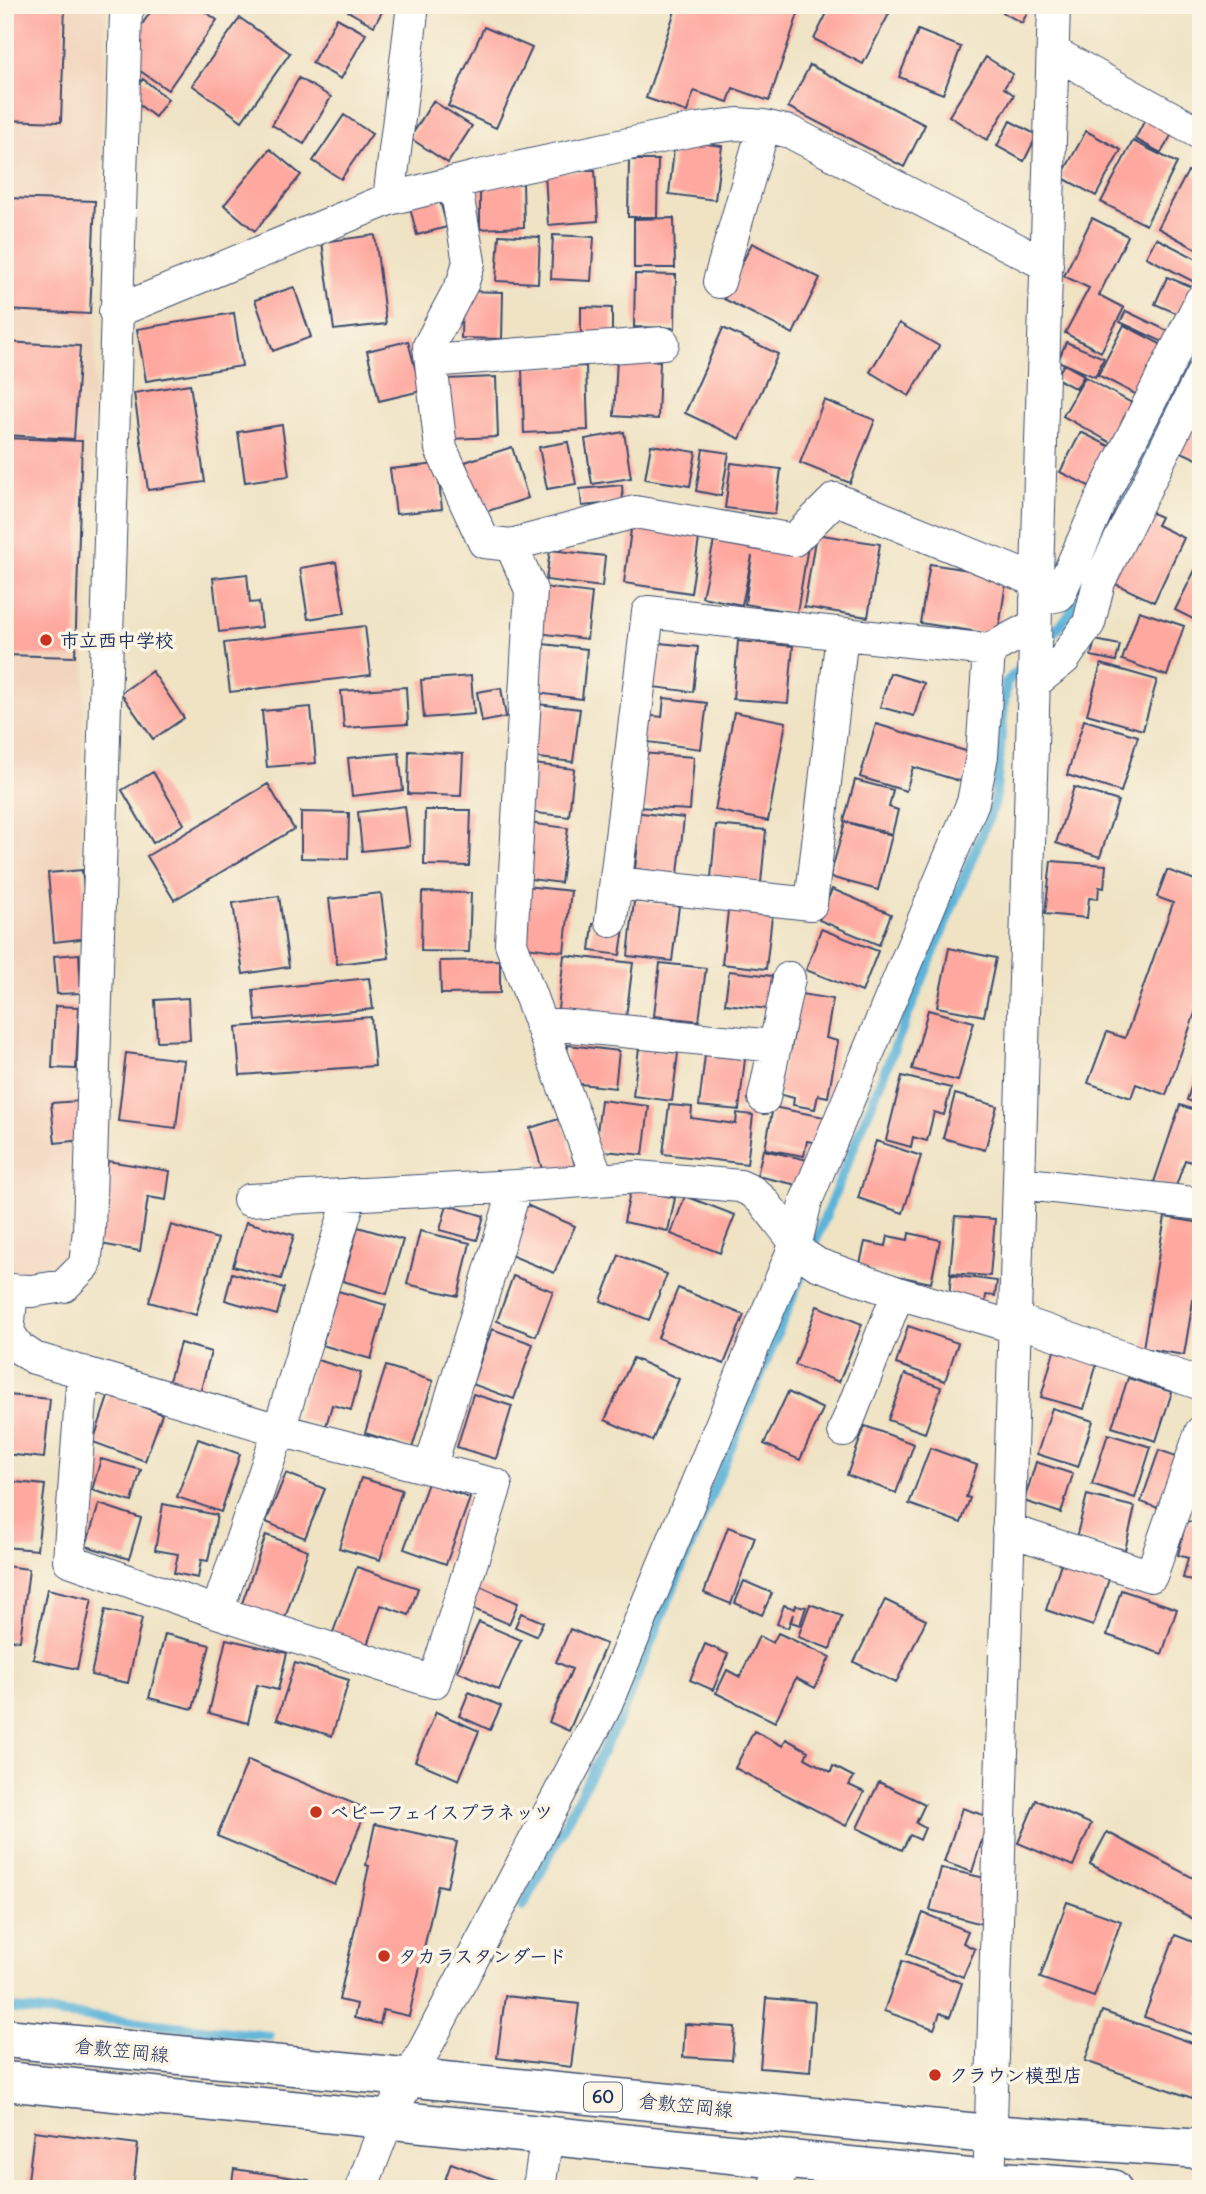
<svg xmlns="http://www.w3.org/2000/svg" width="1206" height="2194" viewBox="0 0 1206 2194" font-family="Delius,'Klee One',sans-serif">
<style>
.built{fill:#f2d5be}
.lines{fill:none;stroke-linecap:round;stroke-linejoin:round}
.stream{stroke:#5bb4d9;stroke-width:10}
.building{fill:#fea89f}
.street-casing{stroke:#3b4a6d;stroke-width:34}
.primary-casing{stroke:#3b4a6d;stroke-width:41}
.street{stroke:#fff;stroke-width:32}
.primary{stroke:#fff;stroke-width:38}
.poi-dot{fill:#c8321e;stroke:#fcf5e5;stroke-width:2.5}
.labels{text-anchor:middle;stroke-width:7;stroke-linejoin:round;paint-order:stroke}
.shield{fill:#fcf5e5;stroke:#5e6a86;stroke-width:2}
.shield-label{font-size:18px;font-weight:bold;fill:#1b2f5e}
.poi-label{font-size:19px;font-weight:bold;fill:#1b2f5e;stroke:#fcf5e5;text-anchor:start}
.street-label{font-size:19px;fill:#1b2f5e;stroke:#fcf5e5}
</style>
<rect width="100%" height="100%" fill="#fcf5e5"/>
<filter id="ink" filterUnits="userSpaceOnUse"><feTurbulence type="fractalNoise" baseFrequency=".0143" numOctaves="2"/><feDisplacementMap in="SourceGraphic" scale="14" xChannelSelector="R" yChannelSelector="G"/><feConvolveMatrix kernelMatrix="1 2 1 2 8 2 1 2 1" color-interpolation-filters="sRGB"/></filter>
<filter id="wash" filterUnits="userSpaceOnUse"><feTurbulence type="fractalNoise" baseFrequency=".00686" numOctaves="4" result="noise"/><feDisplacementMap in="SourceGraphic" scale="28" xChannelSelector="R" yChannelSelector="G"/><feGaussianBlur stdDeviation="1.57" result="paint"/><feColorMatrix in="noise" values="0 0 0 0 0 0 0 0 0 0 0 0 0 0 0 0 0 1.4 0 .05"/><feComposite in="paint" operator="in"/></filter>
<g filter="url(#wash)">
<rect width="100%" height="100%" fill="#efe3c4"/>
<!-- built -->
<path class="built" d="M5 5H106L67 1276 5 1275Z"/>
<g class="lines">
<!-- stream -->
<path class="stream" d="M1096 548 1201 338
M1043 644 1070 614 1077 588
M523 1906 622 1713 995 802 1006 683 1027 661
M5 2008 269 2036"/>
</g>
<g id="blocks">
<!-- building -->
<path class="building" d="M5 5H65L61 122 5 120Z
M155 5H196L217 20 168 90 133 66 131 41Z
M351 5H386L374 26 348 11Z
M677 5H801L769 101 733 88 728 102 694 91 687 112 646 98Z
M831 5H871L889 14 863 64 814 39Z
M990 5H1031L1022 23Z
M240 18 290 53 242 121 192 85Z
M337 18 366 34 341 79 312 63Z
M484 27 532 48 496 128 448 106Z
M918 30 961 47 943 94 899 77Z
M986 57 1013 74 1004 88 1014 95 987 140 949 116Z
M810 65 925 125 904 167 788 107Z
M299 78 331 97 304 144 272 125Z
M143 79 168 99 155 117 129 97Z
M433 101 472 126 448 163 410 138Z
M1148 114 1175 129 1161 153 1135 139Z
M344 115 372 134 341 179 313 161Z
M1010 121 1037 135 1024 161 997 146Z
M1086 131 1121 150 1096 196 1061 177Z
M675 140 722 146 715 200 669 194Z
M1133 141 1177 163 1146 225 1101 202Z
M270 149 301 175 255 231 224 205Z
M629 160H658L657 217H628Z
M595 170 598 221 548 225 545 173Z
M1188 171 1201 177V239L1196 249 1158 228Z
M523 183 524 227 480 229V185Z
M439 197 447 227 417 235 409 204Z
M5 198 95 201 90 314 5 310Z
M674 218 675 268H634V219Z
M1092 218 1128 236 1099 295 1124 308 1101 352 1065 333 1089 288 1064 276Z
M375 235 386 324 334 330 322 242Z
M499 235 540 237 538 283 496 281Z
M553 235 594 237 591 281 551 279Z
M1156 238 1201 261V279L1198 284 1146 257Z
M752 243 820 278 793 334 724 299Z
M635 274 676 275 675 328 634 327Z
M1167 277 1197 289 1185 317 1155 304Z
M294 287 311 337 273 351 255 300Z
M462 291 503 292 502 339 461 338Z
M581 307 612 308V337L581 336Z
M1126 311 1170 332 1165 343 1120 322Z
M234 313 242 366 146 381 137 329Z
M899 323 939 346 909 396 870 372Z
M1124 325 1164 346 1139 396 1098 375Z
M723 328 778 354 740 439 685 413Z
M408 341 421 391 379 401 367 351Z
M5 342 80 346 74 439 5 435Z
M1066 342 1104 358 1095 377 1058 361Z
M617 358 660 361 658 419 614 416Z
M1064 364 1084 375 1076 389 1056 378Z
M586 366 588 430 524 433 522 368Z
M496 377 498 437 449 439 446 379Z
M1085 377 1137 406 1115 445 1063 416Z
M190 384 205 482 148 490 134 393Z
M824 400 875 420 850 483 800 463Z
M1201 403V461L1175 449Z
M282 425 289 476 245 482 238 432Z
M624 432 631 478 592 484 585 439Z
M1081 432 1115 449 1095 489 1060 472Z
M5 438 82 441 75 657 5 655Z
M568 442 576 484 547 489 539 447Z
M651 445 696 452 690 486 645 479Z
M512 447 528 498 482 513 465 462Z
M703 449 729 453 721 496 696 491Z
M731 463 781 469 775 514 725 508Z
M437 464 442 509 396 514 390 469Z
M622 485 623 502 582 506 580 489Z
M1141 508 1161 517 1157 525 1184 538 1154 602 1107 580Z
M632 522 700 532 691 593 624 583Z
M816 534 880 544 868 617 804 607Z
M714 541 808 546 797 613 745 604 752 556 742 605 702 597Z
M550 550 605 556 602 587 546 580Z
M1201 558V623L1175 610Z
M336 562 345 613 308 619 300 568Z
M930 564 1007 576 998 635 920 623Z
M247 574 250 603 259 602 262 627 219 632 213 578Z
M543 587 592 593 587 639 537 633Z
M1139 611 1184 626 1167 676 1122 660Z
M365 626 371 675 230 692 224 643Z
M1095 640 1120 645 1116 661 1091 656Z
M738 641 793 646 788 703 733 699Z
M650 642 698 647 693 692 645 686Z
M543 644 587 649 582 699 537 693Z
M1101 664 1157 680 1143 730 1087 714Z
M152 671 184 718 153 739 121 693Z
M890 673 924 683 914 716 880 707Z
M471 676 474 714 424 718 421 680Z
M406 687 408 724 344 728 341 691Z
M501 688 506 717 482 722 477 692Z
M664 698 707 703 701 749 640 741 644 715 662 717Z
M537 704 580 709 573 762 530 757Z
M311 707 316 763 267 767 262 711Z
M734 712 786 722 768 821 715 810Z
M1084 720 1138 736 1121 792 1067 775Z
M876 724 972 753 963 782 913 767 906 791 860 777Z
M409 751 463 754 461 796 408 794Z
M399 753 403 790 352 796 348 758Z
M639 753 694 757 690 810 635 807Z
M534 764 574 769 569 817 528 812Z
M153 772 184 824 153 843 122 790Z
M855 780 893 790 889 807 898 810 892 834 844 821Z
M268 784 294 829 174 900 147 856Z
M1074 787 1118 801 1100 857 1056 843Z
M405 806 410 846 362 851 358 812Z
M425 810H471L469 866 424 865Z
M301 812 349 813 348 859 301 858Z
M633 812 684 818 678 874 635 869 638 845H629Z
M845 822 892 835 878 890 830 877Z
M528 823 568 828 561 883 522 878Z
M716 825 766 830 761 883 711 878Z
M1051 861 1106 865 1104 888 1099 887 1098 899 1089 898 1087 918 1045 914Z
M82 870 89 938 54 942 48 873Z
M1167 870 1201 882V996L1166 1095 1136 1084 1131 1098 1088 1083 1107 1032 1125 1038 1173 903 1157 897Z
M525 886 571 891 564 952 518 946Z
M832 889 891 914 879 945 819 920Z
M422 892 471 893 469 952 421 951Z
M381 893 389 958 337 964 329 899Z
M279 896 289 967 243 974 233 903Z
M634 901 679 906 672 961 628 956Z
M728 911 772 916 766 969 722 964Z
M593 924 624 928 620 955 590 951Z
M821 929 878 951 862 992 806 970Z
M949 948 996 958 984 1016 937 1007Z
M79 954 81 993 57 994 54 956Z
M564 955 633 963 626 1017 558 1009Z
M500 960V993L441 994 440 961Z
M660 963 706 968 699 1021 654 1016Z
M729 971 772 976 768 1009 725 1004Z
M369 978 373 1009 256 1021 253 990Z
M801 994 833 999 826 1038 838 1041 828 1097 818 1095 815 1109 793 1105 794 1098 778 1094 786 1048 791 1049Z
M188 998 190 1040 157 1041 155 1000Z
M55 1006 79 1007 76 1069 52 1068Z
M928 1010 974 1022 958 1081 912 1069Z
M371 1017 375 1066 240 1075 236 1027Z
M568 1045 619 1051 615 1088 563 1082Z
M639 1048 678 1053 672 1101 633 1096Z
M126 1053 184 1060 176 1128 118 1121Z
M705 1055 745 1059 739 1110 699 1106Z
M1200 1058H1201V1105L1187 1100Z
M902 1076 951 1088 944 1115 934 1112 927 1141 913 1137 911 1147 886 1140Z
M955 1094 997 1106 985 1150 943 1138Z
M601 1100 649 1106 643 1155 595 1150Z
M79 1101 83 1140 55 1143 51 1103Z
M669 1105 692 1107 691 1118 736 1124 737 1113 753 1115 747 1164 663 1154Z
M1180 1105 1201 1112V1165L1185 1160 1175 1189 1154 1182Z
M773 1107 824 1117 818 1143 807 1141 804 1156 765 1149Z
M562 1118 575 1166 544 1176 530 1128Z
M876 1141 921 1156 903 1213 858 1198Z
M763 1150 808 1160 802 1186 757 1176Z
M108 1161 170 1171 166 1200 148 1197 140 1251 95 1243Z
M631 1188 675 1198 668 1231 624 1222Z
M685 1196 735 1215 720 1253 671 1234Z
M524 1204 575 1226 554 1273 503 1252Z
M447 1205 484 1216 477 1240 440 1230Z
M955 1216 995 1219 990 1276 950 1273Z
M1165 1217 1201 1223V1253L1184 1355 1143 1348Z
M246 1222 294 1235 281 1279 233 1266Z
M171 1225 218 1239 196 1315 149 1302Z
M358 1227 403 1240 387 1294 343 1281Z
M420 1231 470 1243 458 1296 407 1284Z
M909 1233 940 1240 931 1283 859 1268 865 1242 886 1246 888 1236 908 1240Z
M619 1255 667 1274 649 1320 601 1301Z
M232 1273 284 1288 277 1315 225 1300Z
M951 1275 997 1281 995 1296 986 1295 985 1303 949 1298Z
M513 1276 553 1291 536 1336 497 1321Z
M678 1288 744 1315 724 1364 658 1338Z
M338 1291 386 1305 371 1359 322 1345Z
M817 1306 862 1324 839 1382 795 1365Z
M908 1326 958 1343 945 1381 896 1364Z
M492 1329 533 1344 514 1399 472 1384Z
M180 1343 211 1352 200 1393 168 1384Z
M1054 1351 1097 1363 1084 1409 1041 1397Z
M633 1358 679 1379 652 1441 605 1420Z
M314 1359 361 1373 351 1410 332 1405 326 1426 297 1418Z
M386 1366 433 1381 412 1448 365 1433Z
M905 1374 941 1387 925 1433 888 1420Z
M1128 1378 1172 1392 1156 1441 1112 1427Z
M788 1392 823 1409 800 1460 764 1444Z
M109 1394 162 1414 145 1461 93 1442Z
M473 1394 512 1406 496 1459 457 1447Z
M8 1395 50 1399 44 1458 5 1454Z
M1052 1408 1093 1421 1078 1467 1037 1454Z
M865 1426 914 1444 896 1493 847 1475Z
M1108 1434 1151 1447 1135 1498 1092 1484Z
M198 1439 240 1454 221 1512 177 1497Z
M930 1448 977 1465 966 1497 970 1498 961 1523 909 1504Z
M1159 1450 1182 1458 1164 1510 1141 1502Z
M101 1459 141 1470 132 1502 92 1490Z
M1036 1462 1073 1474 1061 1513 1024 1501Z
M286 1473 325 1489 305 1538 266 1522Z
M361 1478 402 1490 380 1560 339 1548Z
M5 1481 45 1485 37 1550 5 1547Z
M428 1483 470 1498 446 1564 404 1549Z
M1087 1495 1135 1507 1125 1550 1076 1538Z
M99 1504 141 1518 129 1559 86 1546Z
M163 1504 217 1515 208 1561 201 1560 198 1578 174 1573 178 1554 155 1550Z
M1186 1521 1201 1524V1582L1183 1578 1188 1558 1178 1555Z
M728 1527 755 1537 731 1604 704 1593Z
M266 1535 308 1550 284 1621 241 1606Z
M1061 1563 1109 1579 1093 1626 1046 1610Z
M5 1566 29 1569 20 1641 5 1639Z
M357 1567 418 1588 409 1615 381 1605 366 1648 332 1635Z
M744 1581 772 1593 762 1615 735 1603Z
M480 1586 518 1603 509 1624 471 1608Z
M47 1589 92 1599 77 1669 33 1659Z
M1121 1590 1177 1609 1162 1654 1107 1635Z
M885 1600 926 1620 896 1683 854 1662Z
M810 1604 842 1616 830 1649 798 1637Z
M784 1605 795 1609 796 1605 806 1607 800 1625 791 1622 793 1614 788 1628 777 1624Z
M105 1610 142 1618 128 1683 91 1675Z
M521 1613 543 1622 536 1636 515 1627Z
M479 1622 521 1640 499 1690 457 1671Z
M570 1629 606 1644 569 1731 549 1722 572 1669 556 1662Z
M778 1633 830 1657 815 1688 796 1678 775 1722 716 1693 727 1670 740 1677 759 1636 773 1643Z
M165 1634 210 1645 193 1709 149 1698Z
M226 1639 287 1653 278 1690 257 1685 248 1723 209 1713Z
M705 1644 728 1654 713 1690 690 1680Z
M295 1663 349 1680 332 1736 277 1719Z
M469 1692 501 1706 490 1730 459 1716Z
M436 1712 479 1731 459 1780 415 1761Z
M754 1731 783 1746 786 1739 808 1751 805 1758 831 1772 833 1766 854 1777 849 1785 864 1792 846 1826 735 1768Z
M248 1760 367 1809 335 1885 217 1836Z
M879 1782 925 1804 916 1823 925 1828 920 1840 910 1835 902 1850 857 1828Z
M1036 1800 1091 1824 1073 1866 1018 1843Z
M962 1808 989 1817 972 1872 944 1862Z
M375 1824 457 1842 447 1887 438 1885 409 2016 383 2010 380 2024 354 2018 357 2004 339 2000 369 1866 366 1865Z
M1107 1832 1201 1882V1923L1090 1864Z
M941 1868 985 1878 982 1924 930 1910Z
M1067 1902 1121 1921 1094 1997 1040 1978Z
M923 1913 968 1931 963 1943 975 1949 963 1977 907 1954Z
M1175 1935 1201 1945V2018L1194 2035 1144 2017Z
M902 1961 962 1983 950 2017 940 2013 934 2029 884 2011Z
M505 1996 579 2004 571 2067 497 2058Z
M766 1998 815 2002 810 2072 760 2068Z
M1102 2011 1201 2046V2101L1085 2061Z
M685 2024 735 2027 732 2060 683 2057Z
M34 2131 138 2144 133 2189H27Z
M451 2163 499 2181 496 2189H442Z
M234 2169 309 2180 308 2189H231Z"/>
</g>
</g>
<g filter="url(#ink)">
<use href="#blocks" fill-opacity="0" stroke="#3b4a6d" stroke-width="2"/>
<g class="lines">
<!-- street casing -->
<g class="street-casing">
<path id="street" d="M1053 52 1201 134
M455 182 469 262 463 282 429 346 441 449 484 542 511 545
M389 199 413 5
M719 282 764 126
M115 312 389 199 480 176 698 129 737 124 764 126 790 132 1047 265
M431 361 663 343
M1036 600 1059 595 1105 491 1201 300
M1034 683 1064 659 1089 623 1099 582 1201 376
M616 883 811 904 842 634
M611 921 648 612 989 650
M540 1023 775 1046
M764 1098 789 978
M598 1180 511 943 531 590 511 545 635 512 794 540 835 499 1037 581
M1019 1183 1201 1204
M249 1200 516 1186 638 1177 740 1186 753 1192 763 1201 796 1243 799 1252 817 1264 898 1293 1014 1327
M5 1290 32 1291 64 1286 85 1265 89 1230 126 13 130 5
M12 1290 8 1332 19 1348 34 1358 279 1430 496 1485 434 1682 217 1612 69 1560 83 1372
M1015 1320 1201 1384
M844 1431 898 1293
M430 1468 516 1186
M1008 1530 1151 1576 1201 1432
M217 1612 279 1430 351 1194
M361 2189 388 2119 604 1709 796 1243 806 1201 973 802 982 756 989 650 1035 625
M537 2189 540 2181 547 2135
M773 2189 787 2160
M989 2189 1054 5"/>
</g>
<!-- primary casing -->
<g class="primary-casing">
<path id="primary" d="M5 2038 989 2134 1201 2149
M5 2081 989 2180 1112 2189"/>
</g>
<!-- street -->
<use href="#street" class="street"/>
<!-- primary -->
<use href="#primary" class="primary"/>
</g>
</g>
<!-- markers -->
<g class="poi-dot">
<circle cx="46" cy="640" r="7"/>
<circle cx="316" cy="1812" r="7"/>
<circle cx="384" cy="1956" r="7"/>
<circle cx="935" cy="2075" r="7"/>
</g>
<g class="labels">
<!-- shield labels -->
<rect class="shield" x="584" y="2082.5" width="38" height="29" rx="5"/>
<g class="shield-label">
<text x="603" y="2103">60</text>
</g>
<!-- poi labels -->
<g class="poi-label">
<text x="60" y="647">市立西中学校</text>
<text x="330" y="1819">ベビーフェイスプラネッツ</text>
<text x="398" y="1963">タカラスタンダード</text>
<text x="949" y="2082">クラウン模型店</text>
</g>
<!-- street labels -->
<g class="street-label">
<text transform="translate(122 2050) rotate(6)" y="7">倉敷笠岡線</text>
<text transform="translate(686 2105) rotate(6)" y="7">倉敷笠岡線</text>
</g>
</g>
<!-- margin -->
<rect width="1206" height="2194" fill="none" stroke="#fcf5e5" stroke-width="28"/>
</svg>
